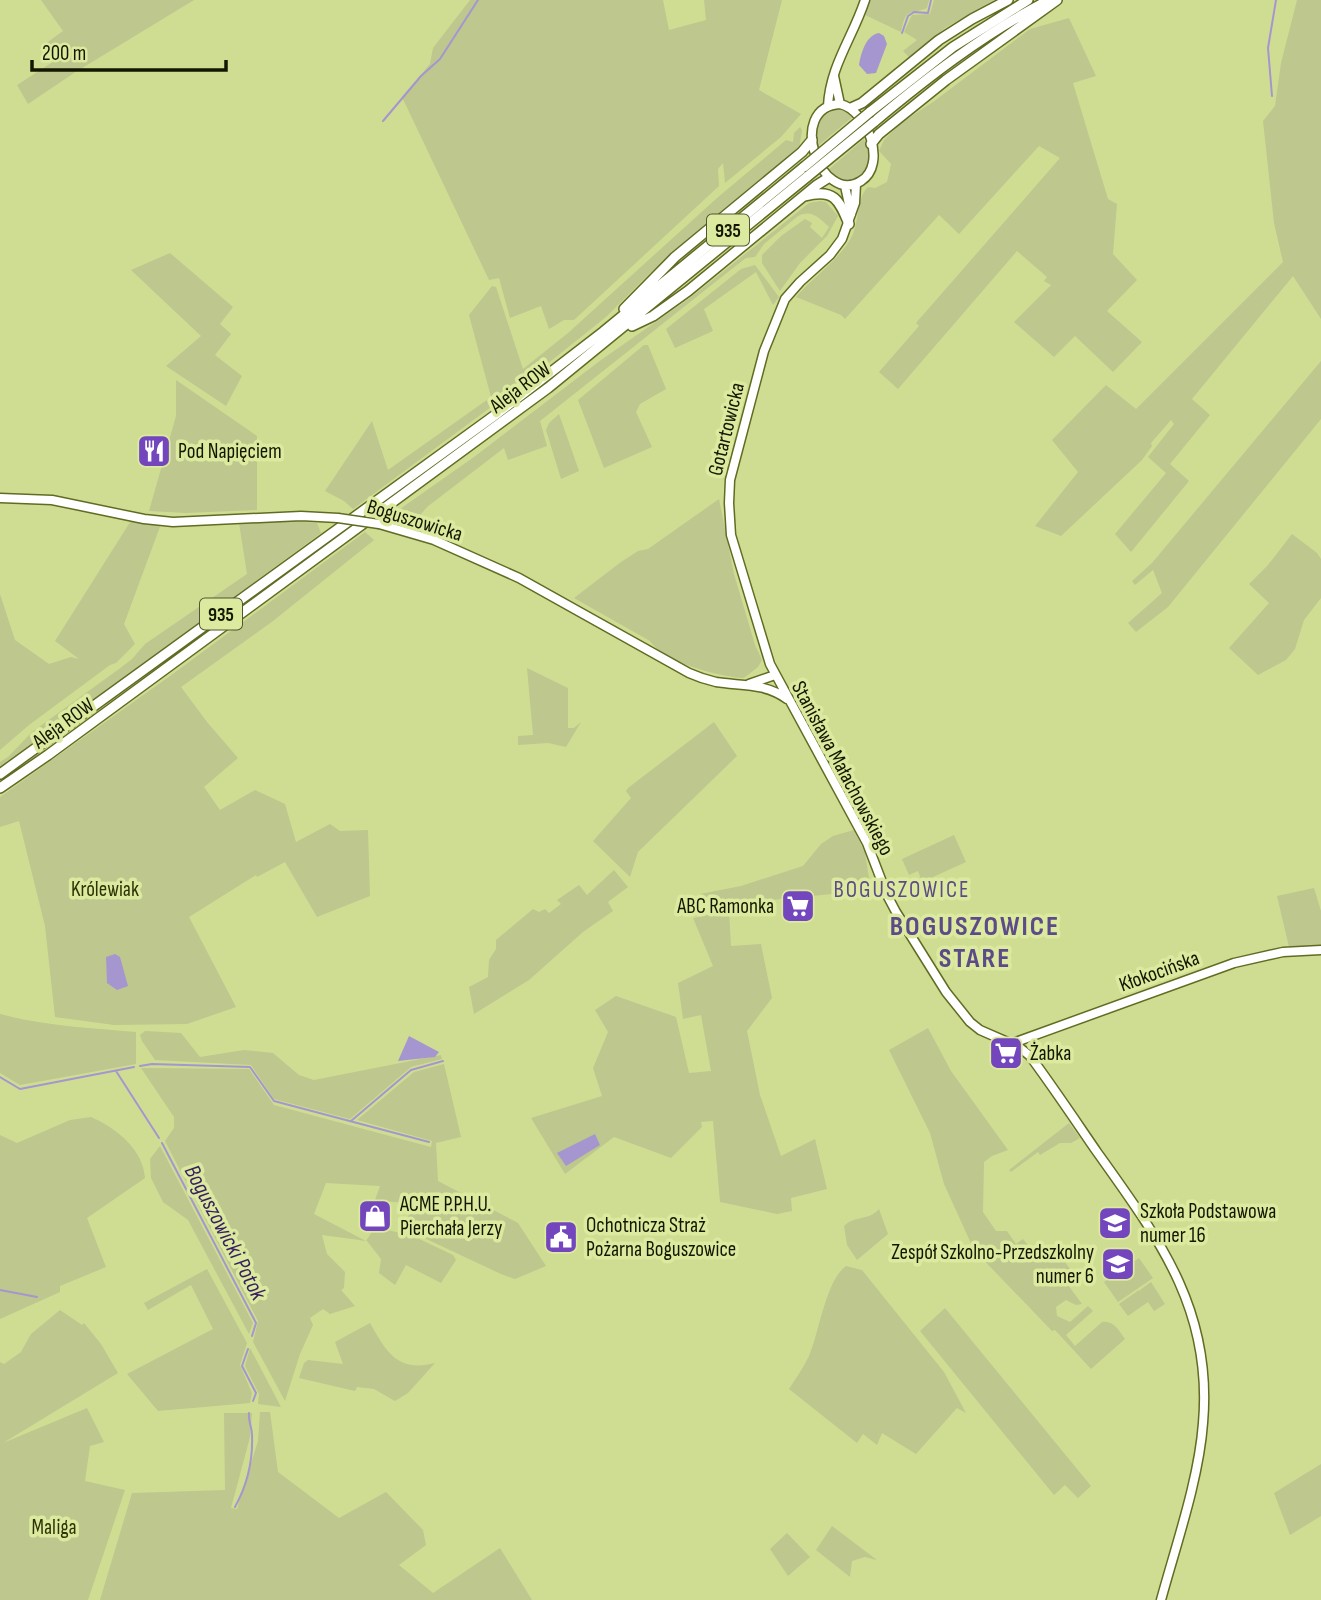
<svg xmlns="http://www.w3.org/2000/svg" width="1321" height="1600" viewBox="0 0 1321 1600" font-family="'Sofia Sans Condensed',sans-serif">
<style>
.green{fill:#bdc78e}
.water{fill:#a696cf}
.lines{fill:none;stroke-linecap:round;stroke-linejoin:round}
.stream{stroke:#a696cf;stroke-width:2}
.secondary-casing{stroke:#616b22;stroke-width:11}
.primary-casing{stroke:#616b22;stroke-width:12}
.secondary{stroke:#fff;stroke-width:8}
.primary{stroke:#fff;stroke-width:9}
.secondary-bridge-casing{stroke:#616b22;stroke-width:11;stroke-linecap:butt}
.primary-bridge-casing{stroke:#616b22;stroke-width:12;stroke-linecap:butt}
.secondary-bridge{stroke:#fff;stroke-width:8}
.primary-bridge{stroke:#fff;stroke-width:9}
.labels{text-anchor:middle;stroke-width:7;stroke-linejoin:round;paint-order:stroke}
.shield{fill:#dcea9f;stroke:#505630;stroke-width:2}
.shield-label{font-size:19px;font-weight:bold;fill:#141700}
.street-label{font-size:21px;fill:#141700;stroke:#dcea9f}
.poi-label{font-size:21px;fill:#141700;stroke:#dcea9f;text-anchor:start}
.park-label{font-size:21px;fill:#2d3303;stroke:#dcea9f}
.neighbourhood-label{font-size:23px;letter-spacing:2px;fill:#5d4a88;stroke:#dcea9f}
.water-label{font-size:23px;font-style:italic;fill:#381f61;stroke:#dcea9f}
.district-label{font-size:28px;font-weight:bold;letter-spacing:2px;fill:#5d4a88;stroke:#dcea9f}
</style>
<rect width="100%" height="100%" fill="#cfdd93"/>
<!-- green -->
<path class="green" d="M41 0H194L74 73 28 104 17 85 62 56 45 44 63 31Z
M470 0H663L669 30 706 20 704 0H782L759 90 801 114 781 137 725 183 723 163 718 169 719 186 574 320H564L549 329 541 306 510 318 499 278 489 280 402 97 430 64 433 48Z
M869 0H929L927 8C909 15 906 7 901 32L865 15Z
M934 0H994L945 28 910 58 903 51 917 40 904 32 912 15 930 14Z
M1297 0H1321V319L1293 276 1192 399 1210 415 1170 464 1189 481 1131 552 1115 534 1166 473 1148 457 1174 424 1171 420 1151 443 1152 446 1142 460 1061 536 1035 526 1078 472 1052 440 1106 385 1136 409 1283 262 1274 223 1263 121 1275 106 1281 63Z
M1069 18 1096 76 1073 83 1108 199 1117 204 1113 254 1137 280 1107 311 1142 342 1113 372 1075 336 1054 357 1014 322 1051 285 1044 281 1047 277 1017 251 898 389 879 372 919 326 916 323 1060 158 1039 146 959 234 939 215 845 319 841 315 796 297C812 278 843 257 853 234 859 220 857 197 868 187L875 188 887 182 891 164 879 151 884 140 901 123 933 102 1030 29Z
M838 109 855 115 818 146C813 126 819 115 838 109Z
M800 127 802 130 799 150 649 274 606 317 522 384 353 509 344 501 325 491 372 421 388 470 491 397 469 315 492 286 496 287 523 369 568 333 717 198 786 140 793 142 794 133Z
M864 139C878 171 856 195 827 171Z
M820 201 826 202 838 216 827 236 800 263 780 291 762 263V255L781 236 805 219 812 223 810 227 822 238 829 227C819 218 812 209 798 216L764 244 755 257 746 258 733 268 540 421 547 446 508 460 504 448 427 507 421 514 423 520 441 530 437 535 401 522 400 509 474 457 601 360 690 298 809 203Z
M170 253 233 307 220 324 231 334 215 355 242 376 226 406 166 366 201 336 131 270Z
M755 265 779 297 773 305 756 272 704 309 713 331 675 348 666 329 741 269Z
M644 345H648L666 389 640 404 636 412 652 447 604 468 578 400Z
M1321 361V419L1168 607 1136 632 1128 623 1162 593 1153 570 1135 585 1132 581 1152 563Z
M176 380 257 436V510L186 513 149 511 176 416Z
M559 414 579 471 561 479 546 430 549 423Z
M719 499 734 574 755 645 762 660 758 667 744 678C720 677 663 662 650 641L574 598 621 562 638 551 648 549Z
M132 519 161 524 124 624 135 644 116 663 110 665 29 725 0 750V594L15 640 49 664 71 657 79 659 55 641Z
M281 520 317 523 321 533 135 670 0 766V762L8 757 32 732 119 669 132 659 145 644 247 574 239 523Z
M365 532 374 540 273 621 181 687 207 722 238 758 204 787 220 810 255 790 285 804 296 842 330 824 340 831 368 830 370 896 317 917 285 862 257 877 256 875 189 917 236 1007 187 1024 114 1025 55 1017 45 926 19 821 0 827V797L170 676Z
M1292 534 1317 553 1321 559V598L1304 620 1295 649 1286 660 1258 675 1229 648 1269 603 1249 584 1268 565Z
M527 668 568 688V728H574L581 722 566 747 548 743 518 745V736L533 735Z
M714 722 737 756 638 852 630 877 593 841 631 798 626 791 628 788Z
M854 830 865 853 871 890 703 907 700 894 741 886 803 866 821 844 833 836Z
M954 835 966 862 922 882 918 871 909 875 902 859Z
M614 870 628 887 608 902 613 911 583 932 529 980 474 1014 469 987 488 977 489 960 496 949V940L533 909 539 912 545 909 549 913 561 904 557 900 579 885 587 895Z
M1314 888 1321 911V946L1289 947 1277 896Z
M729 911 731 946 761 944 772 998 747 1031 760 1095 781 1156 815 1139 827 1189 791 1198 792 1211 777 1214 720 1202 713 1121 701 1122 702 1127 671 1158 614 1137 565 1174 531 1118 602 1096 593 1068 608 1032 595 1010 616 996 676 1017 689 1073 711 1071 701 1015 683 1019 678 983 713 966 693 918Z
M0 1014C44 1026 91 1028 136 1032V1064L20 1085 0 1073Z
M928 1028 951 1071 1008 1150 992 1156 984 1162 983 1212 996 1231H1007L1016 1244 1023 1239 1035 1254 1052 1245 1077 1278 1068 1285 1082 1304 1076 1305 1066 1300 1056 1307 1057 1316 1070 1322 1088 1306 1093 1311 1066 1335 1075 1346 1102 1322C1114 1320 1119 1331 1125 1339L1091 1369 1055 1330 1052 1331 974 1250 944 1184 930 1133 889 1050Z
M145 1031 181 1033 200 1057 244 1050 273 1053 299 1075 314 1080 441 1055 442 1059 411 1067 350 1119 274 1099 251 1065 155 1060 142 1041 140 1035Z
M444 1064 461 1137 436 1143 438 1181 518 1223 546 1266 515 1279 501 1274 403 1228 414 1204 375 1200 380 1186 326 1183 314 1214 366 1241 375 1227 413 1236 453 1255 456 1260 441 1283 406 1265 395 1285 379 1273 381 1259 367 1241 322 1235 327 1254 345 1272 344 1288 341 1290 355 1306 330 1314 323 1309 310 1318 313 1325 300 1354 285 1401 253 1342 258 1321 165 1141 174 1128V1117L141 1068 249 1069 274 1105 431 1147 432 1141 357 1120 414 1072Z
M91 1117C116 1128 143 1149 145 1178L87 1218 106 1267 60 1286V1292L0 1319V1135L17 1143 70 1120Z
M1069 1123 1080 1138 1071 1143H1060L1040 1155 1038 1152 1011 1172 1009 1170Z
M160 1146 253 1323 249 1334 188 1220 163 1202 151 1178 150 1159Z
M879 1209 888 1234 857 1260 847 1245 844 1226C855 1215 869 1221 879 1209Z
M1139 1258 1153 1278 1118 1302 1104 1282Z
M846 1266 862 1270 944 1372 966 1413 957 1408 916 1454 882 1433 877 1445 863 1434 857 1443 789 1389C796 1378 804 1367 809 1356 819 1333 826 1280 846 1266Z
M207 1269 247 1343 240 1365 252 1393 250 1403 158 1411 127 1374 213 1329 191 1285 148 1310 144 1303Z
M1151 1282 1165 1304 1154 1311 1148 1302 1128 1316 1119 1304 1139 1290 1141 1292 1140 1290Z
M945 1308 1091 1486 1078 1498 1065 1485 1054 1495 920 1331Z
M60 1310 82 1325 84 1323 101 1344 118 1373 3 1443 87 1408 104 1442 90 1446 85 1481 125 1490 88 1600H0V1362L4 1364 21 1352 31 1334Z
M370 1323C386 1351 397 1373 435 1363L408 1393 395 1401 374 1389 357 1387 355 1391 299 1378 304 1363 308 1360 343 1364 335 1342Z
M250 1348 281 1407 258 1404 259 1394 245 1366Z
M260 1412H270L278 1472 339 1518 386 1492 423 1530 426 1545 399 1565 433 1593 500 1548 532 1600H100L132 1493 225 1490 224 1413H252L250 1437 231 1508 237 1509 258 1441Z
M1321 1464V1516L1290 1535 1274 1493Z
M832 1526 877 1560 865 1557 852 1561 850 1577 816 1550Z
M787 1533 810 1557 788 1576 770 1549Z"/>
<!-- water -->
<path class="water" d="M879 33 884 36 887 44 876 73 867 74 859 65C861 53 866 35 879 33Z
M115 954 120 957 128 986 117 990 107 983 106 957Z
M409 1036 439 1052 435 1057 398 1061Z
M595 1134 600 1145 566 1166 557 1153Z"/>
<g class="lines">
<!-- stream -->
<path class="stream" d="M902 33 908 16 914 12 928 13 931 0
M1272 96 1268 48 1276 0
M383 121 421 76 440 59 478 0
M140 1066 152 1064 250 1067 274 1101 429 1142
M116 1071 159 1138
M0 1077 20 1089 134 1067
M351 1121 411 1070 443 1061
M162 1143 256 1323 252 1336
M0 1290 37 1297
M248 1349 242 1366 256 1393 253 1401
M235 1507C247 1485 253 1459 252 1435 252 1427 248 1421 249 1413"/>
<!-- secondary casing -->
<g class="secondary-casing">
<path id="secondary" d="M834 76 840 104
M840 104C867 110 888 164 861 181 821 207 785 107 840 104Z
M828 106C830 66 853 37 865 0
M856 184 855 203 842 239 830 255 800 282 785 299 764 351 730 480 729 503 731 535 770 664 867 843 887 895 896 912 946 992 970 1022 980 1030 1019 1047 1030 1056C1053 1087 1075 1120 1097 1152 1159 1239 1213 1310 1203 1423 1199 1479 1176 1545 1161 1600
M845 186 851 214
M0 498 52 500 144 519 173 522 301 516 338 518
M379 524 434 540 519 578 689 673C698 677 707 680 716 682 742 686 765 683 787 699
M749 684 775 675
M1013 1043 1234 963 1283 952 1321 950"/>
</g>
<!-- primary casing -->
<g class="primary-casing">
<path id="primary" d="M851 108 862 103 939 40 972 19 1008 0
M870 112 953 47 1028 0
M874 122C929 76 985 33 1049 0
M871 144 879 134 946 80 1057 0
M805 196C834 188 839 200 849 224
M624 309 675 257 802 152 812 140
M632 326 653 316 688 291 817 185 828 178
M0 774 498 413 603 332 804 167
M0 788 48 755 548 388 808 176"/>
</g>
<!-- secondary -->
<use href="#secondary" class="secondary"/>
<!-- primary -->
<use href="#primary" class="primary"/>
<!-- secondary-bridge casing -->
<g class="secondary-bridge-casing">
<path id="secondary-bridge" d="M338 518 379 524"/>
</g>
<!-- primary-bridge casing -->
<g class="primary-bridge-casing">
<path id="primary-bridge" d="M804 167 870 112
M808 176 874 122"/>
</g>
<!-- secondary-bridge -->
<use href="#secondary-bridge" class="secondary-bridge"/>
<!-- primary-bridge -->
<use href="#primary-bridge" class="primary-bridge"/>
</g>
<!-- icons -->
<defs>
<g id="restaurant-square" transform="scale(1.75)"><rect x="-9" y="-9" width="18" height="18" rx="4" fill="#7346be" stroke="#dcea9f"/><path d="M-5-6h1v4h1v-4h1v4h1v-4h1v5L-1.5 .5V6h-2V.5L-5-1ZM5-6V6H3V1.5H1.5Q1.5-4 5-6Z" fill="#fff"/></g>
<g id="supermarket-square" transform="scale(1.75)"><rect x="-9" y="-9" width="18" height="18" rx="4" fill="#7346be" stroke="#dcea9f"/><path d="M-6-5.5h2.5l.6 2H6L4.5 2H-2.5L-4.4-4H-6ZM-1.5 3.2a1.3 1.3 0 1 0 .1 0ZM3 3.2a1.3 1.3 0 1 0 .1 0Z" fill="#fff"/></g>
<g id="shop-square" transform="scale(1.75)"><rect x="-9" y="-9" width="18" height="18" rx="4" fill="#7346be" stroke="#dcea9f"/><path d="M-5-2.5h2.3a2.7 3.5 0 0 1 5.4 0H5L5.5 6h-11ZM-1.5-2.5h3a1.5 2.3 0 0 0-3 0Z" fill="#fff"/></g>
<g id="school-square" transform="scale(1.75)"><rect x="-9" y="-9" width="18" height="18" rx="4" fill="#7346be" stroke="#dcea9f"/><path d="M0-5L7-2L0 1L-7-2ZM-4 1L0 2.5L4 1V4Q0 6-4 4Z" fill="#fff"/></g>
<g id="civic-square" transform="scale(1.75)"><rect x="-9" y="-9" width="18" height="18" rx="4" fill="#7346be" stroke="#dcea9f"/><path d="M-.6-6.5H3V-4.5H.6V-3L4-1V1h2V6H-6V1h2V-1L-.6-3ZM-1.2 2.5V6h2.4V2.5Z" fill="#fff"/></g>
</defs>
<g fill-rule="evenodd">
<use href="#restaurant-square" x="154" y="451"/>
<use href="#supermarket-square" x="798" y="906"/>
<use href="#supermarket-square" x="1006" y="1053"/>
<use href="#shop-square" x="375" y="1216"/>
<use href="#school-square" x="1115" y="1223"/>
<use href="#civic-square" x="561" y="1237"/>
<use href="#school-square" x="1118" y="1264"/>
</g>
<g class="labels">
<!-- shield labels -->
<g class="shield">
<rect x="707" y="214.5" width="42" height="31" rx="5"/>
<rect x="200" y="598.5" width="42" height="31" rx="5"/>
</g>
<g class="shield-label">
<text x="728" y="237">935</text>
<text x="221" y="621">935</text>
</g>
<!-- street labels -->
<g class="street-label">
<text transform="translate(520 387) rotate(-37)" y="7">Aleja ROW</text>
<text transform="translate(726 429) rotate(-76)" y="7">Gotartowicka</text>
<text transform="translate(415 520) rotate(17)" y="7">Boguszowicka</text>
<text transform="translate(63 723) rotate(-36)" y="7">Aleja ROW</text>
<text transform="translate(843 768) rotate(62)" y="7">Stanisława Małachowskiego</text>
<text transform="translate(1159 971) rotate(-20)" y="7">Kłokocińska</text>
</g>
<!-- poi labels -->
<g class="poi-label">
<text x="178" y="458">Pod Napięciem</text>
<text x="774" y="913" text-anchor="end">ABC Ramonka</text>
<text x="1030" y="1060">Żabka</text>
<text x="400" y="1211">ACME P.P.H.U.<tspan x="400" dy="24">Pierchała Jerzy</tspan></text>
<text x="1140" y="1218">Szkoła Podstawowa<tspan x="1140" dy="24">numer 16</tspan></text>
<text x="586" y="1232">Ochotnicza Straż<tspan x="586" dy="24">Pożarna Boguszowice</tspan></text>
<text x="1094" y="1259" text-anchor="end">Zespół Szkolno-Przedszkolny<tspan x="1094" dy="24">numer 6</tspan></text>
</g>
<!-- park labels -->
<g class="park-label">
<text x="105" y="896">Królewiak</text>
<text x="54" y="1534">Maliga</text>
</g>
<!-- neighbourhood labels -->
<g class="neighbourhood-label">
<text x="902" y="897">BOGUSZOWICE</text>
</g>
<!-- water labels -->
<g class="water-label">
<text transform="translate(226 1232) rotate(62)" y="8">Boguszowicki Potok</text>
</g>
<!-- district labels -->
<g class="district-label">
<text x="975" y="935">BOGUSZOWICE<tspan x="975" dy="32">STARE</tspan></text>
</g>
</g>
<!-- scale -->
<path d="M32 60v10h194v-10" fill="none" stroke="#141700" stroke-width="3.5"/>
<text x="42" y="60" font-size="21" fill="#141700" stroke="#dcea9f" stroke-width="5" paint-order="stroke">200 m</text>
</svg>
